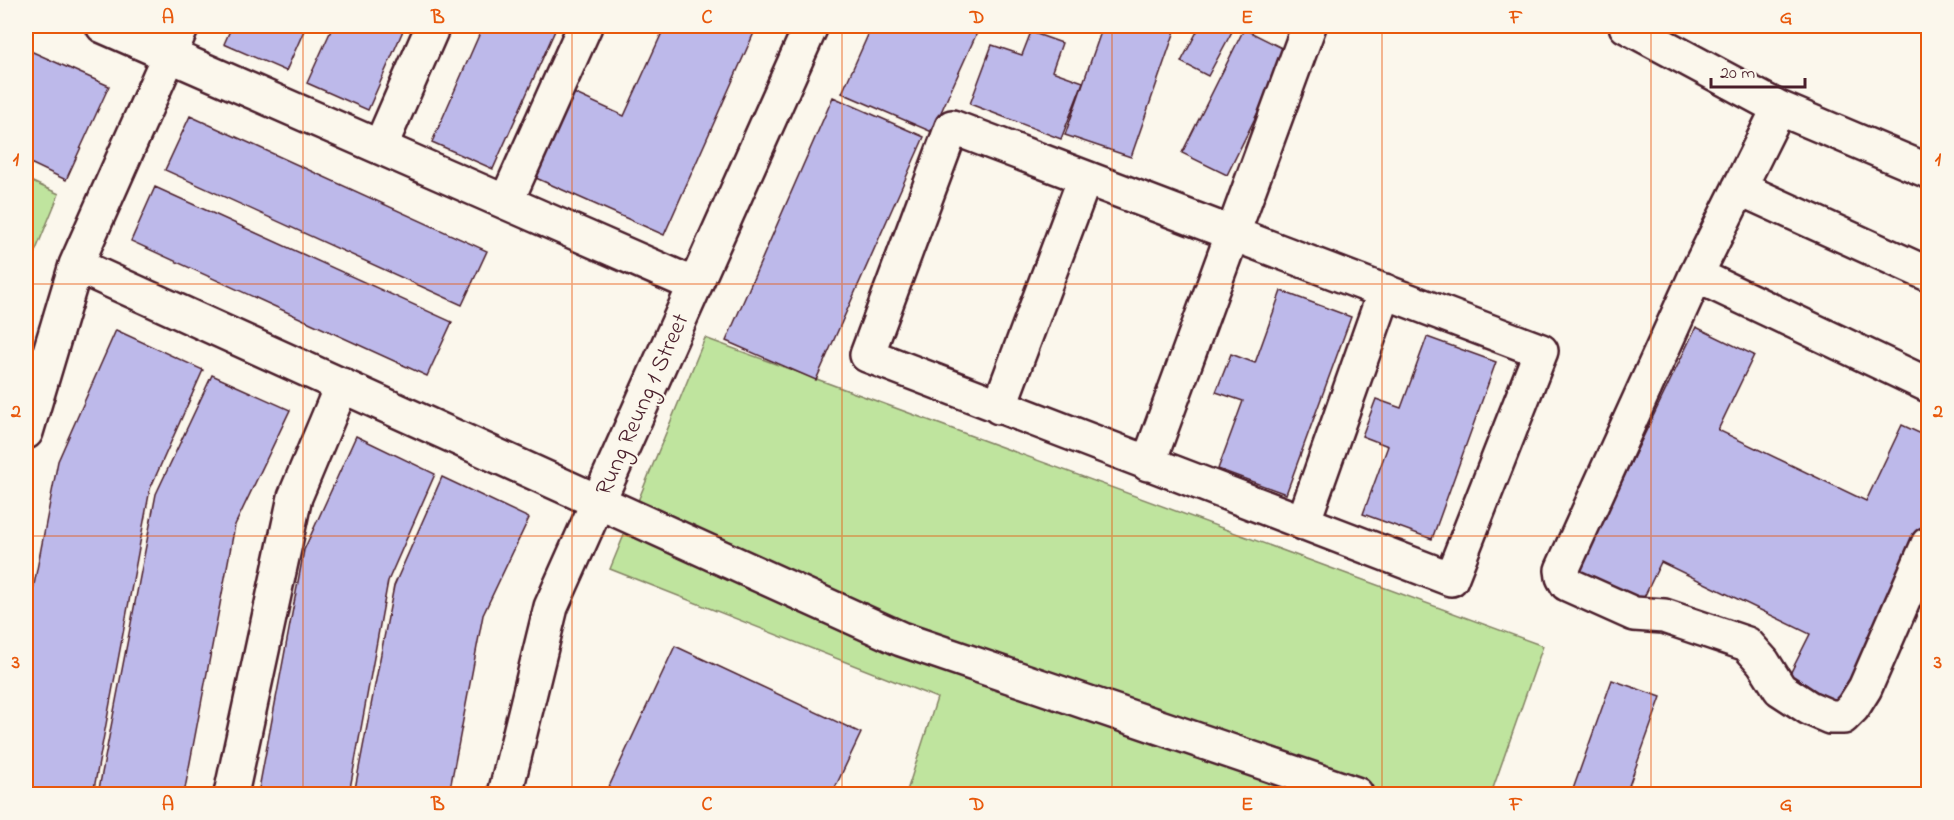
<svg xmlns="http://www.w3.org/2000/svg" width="1954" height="820" viewBox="0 0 1954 820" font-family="'Indie Flower',sans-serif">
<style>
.green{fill:#bfe49e;stroke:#848264;stroke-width:1.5}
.building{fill:#bdb9ea;stroke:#4a1f2b;stroke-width:1.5}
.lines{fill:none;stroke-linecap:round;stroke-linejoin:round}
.minor-casing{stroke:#4a1f2b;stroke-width:38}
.minor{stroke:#fbf7ec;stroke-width:33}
.grid{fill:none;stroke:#e8590c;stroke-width:1.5;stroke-opacity:0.55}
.labels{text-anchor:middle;stroke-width:4.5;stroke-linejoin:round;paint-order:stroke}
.street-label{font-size:24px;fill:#4a1f2b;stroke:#fbf7ec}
.neatline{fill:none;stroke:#e8590c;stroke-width:2}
.grid-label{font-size:20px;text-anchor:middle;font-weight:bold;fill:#e8590c}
</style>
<rect width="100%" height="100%" fill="#fbf7ec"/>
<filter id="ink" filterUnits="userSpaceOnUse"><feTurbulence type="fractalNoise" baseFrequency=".0167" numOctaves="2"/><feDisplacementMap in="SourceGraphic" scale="12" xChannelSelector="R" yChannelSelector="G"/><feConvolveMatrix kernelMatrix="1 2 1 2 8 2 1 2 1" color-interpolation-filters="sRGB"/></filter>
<g filter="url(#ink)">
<!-- green -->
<path class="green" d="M26 179 59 194 26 274Z
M705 338 1543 646 1491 794H906L937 698 610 569Z"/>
<!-- building -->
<path class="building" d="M232 26H306L286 71 224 44Z
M333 26H405L368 110 307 83Z
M483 26H557L493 169 432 142Z
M665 26H757L664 235 527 174 565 89 624 116Z
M872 26H980L932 132 842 93Z
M1103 26H1169L1176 28 1131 157 1065 135Z
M1200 26H1235L1208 76 1181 62Z
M1244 29 1288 51 1227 175 1182 153Z
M1031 32 1062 43 1052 71 1083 82 1061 139 970 104 992 45 1022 55Z
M26 49 109 86 66 180 26 161Z
M833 97 924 137 816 380 726 341Z
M190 116 487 251 462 305 165 170Z
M155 187 452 322 427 376 131 241Z
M1281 291 1351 317 1286 494 1218 469 1243 401 1216 392 1231 354 1255 363Z
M1696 327 1754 355 1718 430 1866 501 1902 425 1928 437V524L1840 707 1786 682 1810 634 1661 562 1637 612 1574 581Z
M116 330 203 370 150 489 93 794H26V626L58 461Z
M1427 337 1496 362 1432 539 1363 514 1388 446 1362 436 1376 399 1401 408Z
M212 375 290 410 235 525 184 794H98L156 494Z
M356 436 435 474 388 581 349 794H258L304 550Z
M442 477 529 518 483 615 449 794H354L394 586Z
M675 646 861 733 832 794H609L606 793Z
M1612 680 1661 697 1626 794H1579L1572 792Z"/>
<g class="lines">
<!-- minor casing -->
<g class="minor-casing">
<path id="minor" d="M103 26 695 285
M1626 26 1779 108 1928 171
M1779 108 1696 275 1562 570 1563 577 1567 584 1634 614 1664 616 1747 644 1763 662 1780 689 1809 708 1830 717H1843L1853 707 1865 688 1928 544
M952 127 1541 351 1451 579 867 355Z
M380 147 433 26
M1739 188 1928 274
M506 202 585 26
M76 265 901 639 1356 794
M1696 275 1928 385
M999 407 1085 178
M26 432 76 265 182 26
M1148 464 1309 26
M1303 523 1385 291
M231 794 295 497 342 385
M505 794 551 607 811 26"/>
</g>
<!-- minor -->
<use href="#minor" class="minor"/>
</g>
</g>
<!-- grid -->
<path class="grid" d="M303 26V794M572 26V794M842 26V794M1112 26V794M1382 26V794M1651 26V794M26 284H1928M26 536H1928"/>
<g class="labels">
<!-- street labels -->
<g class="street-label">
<text transform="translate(641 404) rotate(-66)" y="8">Rung Reung 1 Street</text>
</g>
</g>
<!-- margin -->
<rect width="1954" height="820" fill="none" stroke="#fbf7ec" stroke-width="66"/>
<!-- scale -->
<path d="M1711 78v9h94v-9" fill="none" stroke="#4a1f2b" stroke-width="3"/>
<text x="1720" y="78" font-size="18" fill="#4a1f2b" stroke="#fbf7ec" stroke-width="4.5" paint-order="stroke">20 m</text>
<rect x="33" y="33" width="1888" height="754" class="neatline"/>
<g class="grid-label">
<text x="168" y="23">A</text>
<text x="438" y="23">B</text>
<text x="707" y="23">C</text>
<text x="977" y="23">D</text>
<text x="1247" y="23">E</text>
<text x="1516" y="23">F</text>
<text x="1786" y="23">G</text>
<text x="16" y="165">1</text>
<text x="1938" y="165">1</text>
<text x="16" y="417">2</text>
<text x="1938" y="417">2</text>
<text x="16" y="668">3</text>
<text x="1938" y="668">3</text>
<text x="168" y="810">A</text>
<text x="438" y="810">B</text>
<text x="707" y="810">C</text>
<text x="977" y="810">D</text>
<text x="1247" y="810">E</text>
<text x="1516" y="810">F</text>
<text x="1786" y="810">G</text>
</g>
</svg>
